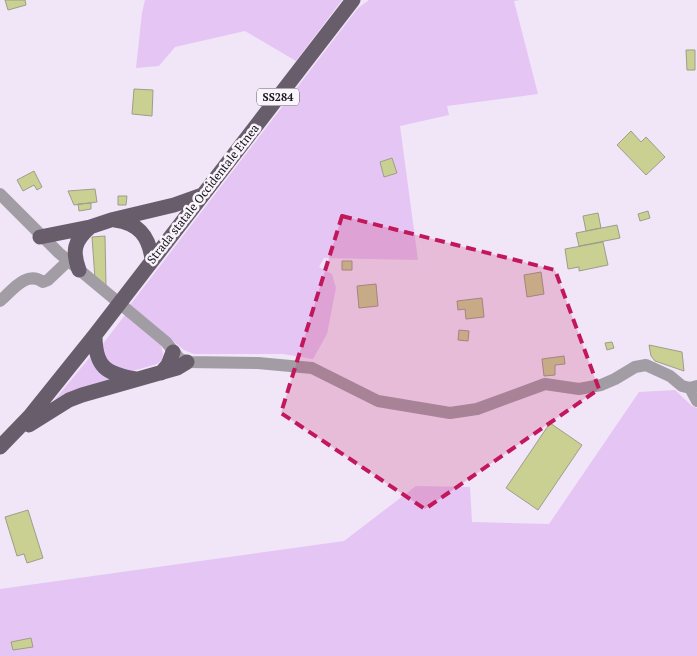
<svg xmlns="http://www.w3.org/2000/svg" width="697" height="656" viewBox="0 0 697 656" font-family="'PT Serif',serif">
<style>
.green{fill:#e5c5f4}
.building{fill:#c9d092;stroke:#9c9e8a}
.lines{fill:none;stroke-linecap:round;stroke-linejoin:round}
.minor{stroke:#a29da5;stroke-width:12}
.major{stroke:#675d6b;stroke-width:15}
.marked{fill:#c2185b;fill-opacity:0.2;stroke:#c2185b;stroke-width:4;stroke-dasharray:10 6;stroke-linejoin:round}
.labels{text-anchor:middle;stroke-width:5;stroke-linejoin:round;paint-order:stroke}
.shield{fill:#faf5fd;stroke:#5d5860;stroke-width:1}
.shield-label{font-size:11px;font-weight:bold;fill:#1a151c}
.street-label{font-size:12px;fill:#1a151c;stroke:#faf5fd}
</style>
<rect width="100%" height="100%" fill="#f1e5f8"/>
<!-- green -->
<path class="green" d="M145 0H342L296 61 245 31 175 47 159 66 136 68 142 13Z
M369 0H520L514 1 538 94 447 106 449 115 400 126 418 260 324 258 319 267 332 274 336 288 327 334 313 359 283 354H194L184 350 130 305 358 8Z
M125 315 161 345 163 354 162 360 157 364 129 372 105 362 102 345Z
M90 357 116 382 52 403Z
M675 390 692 406 697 408V656H0V589L344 541 416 486 470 487 472 522 549 524 639 392Z"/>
<!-- building -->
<path class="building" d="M5 0H25L26 5 8 10Z
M686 50H695V70H687Z
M134 89 153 90 152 116 132 114Z
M631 131 641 142 646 137 665 157 646 175 617 145Z
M392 158 397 173 384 177 380 162Z
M34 171 42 187 37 190 34 185 23 191 17 180Z
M95 189 97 202 74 205 68 191Z
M118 196H127L126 205H118Z
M91 203V209L79 211 78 204Z
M648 211 650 218 640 221 638 214Z
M598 213 601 228 586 231 583 216Z
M617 225 620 238 579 246 576 233Z
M105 236 106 286 95 279 92 237Z
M603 242 608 265 579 271V267L568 269 565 249Z
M342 261H352V270H342Z
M541 272 544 294 527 297 524 275Z
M376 284 378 306 359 308 357 286Z
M482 298 484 317 466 319 465 309 458 310 457 301Z
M459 330 469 331 468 341 458 340Z
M612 342 614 348 607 350 605 343Z
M649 345 682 352 684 371 655 361 651 356Z
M564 356 565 364 555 365V375L544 376 542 359Z
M550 423 582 445 538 510 506 488Z
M28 510 43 558 27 563 24 554 17 556 5 517Z
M31 638 33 647 13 650 11 642Z"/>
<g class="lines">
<!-- minor -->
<path class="minor" d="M0 194 59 253 166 342 179 358 187 362 258 363 312 368 378 401 450 413 477 409 545 384 579 389 601 385 615 379 635 367 646 365 670 376 682 386 690 388 697 386
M0 301C12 291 26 270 43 282L48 280 68 261
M690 388 697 401"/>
<!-- major -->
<path class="major" d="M115 220C139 223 149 237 152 259
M40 237 90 227 111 220 174 205 202 195
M79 270C72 251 74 241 90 227
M95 335C95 367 106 374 136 379
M161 373 168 365 173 352
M29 425 69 400 82 395 177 368 187 362
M0 447 30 416 95 335 353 0"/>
</g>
<!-- marked area -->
<path class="marked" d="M342 216 555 270 599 389 425 509 281 413Z"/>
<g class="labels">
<!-- shield labels -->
<rect class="shield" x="257" y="88.5" width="42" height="17" rx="4"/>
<g class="shield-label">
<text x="278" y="101">SS284</text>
</g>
<!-- street labels -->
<g class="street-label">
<text transform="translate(203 194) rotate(-52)" y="4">Strada statale Occidentale Etnea</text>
</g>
</g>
</svg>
